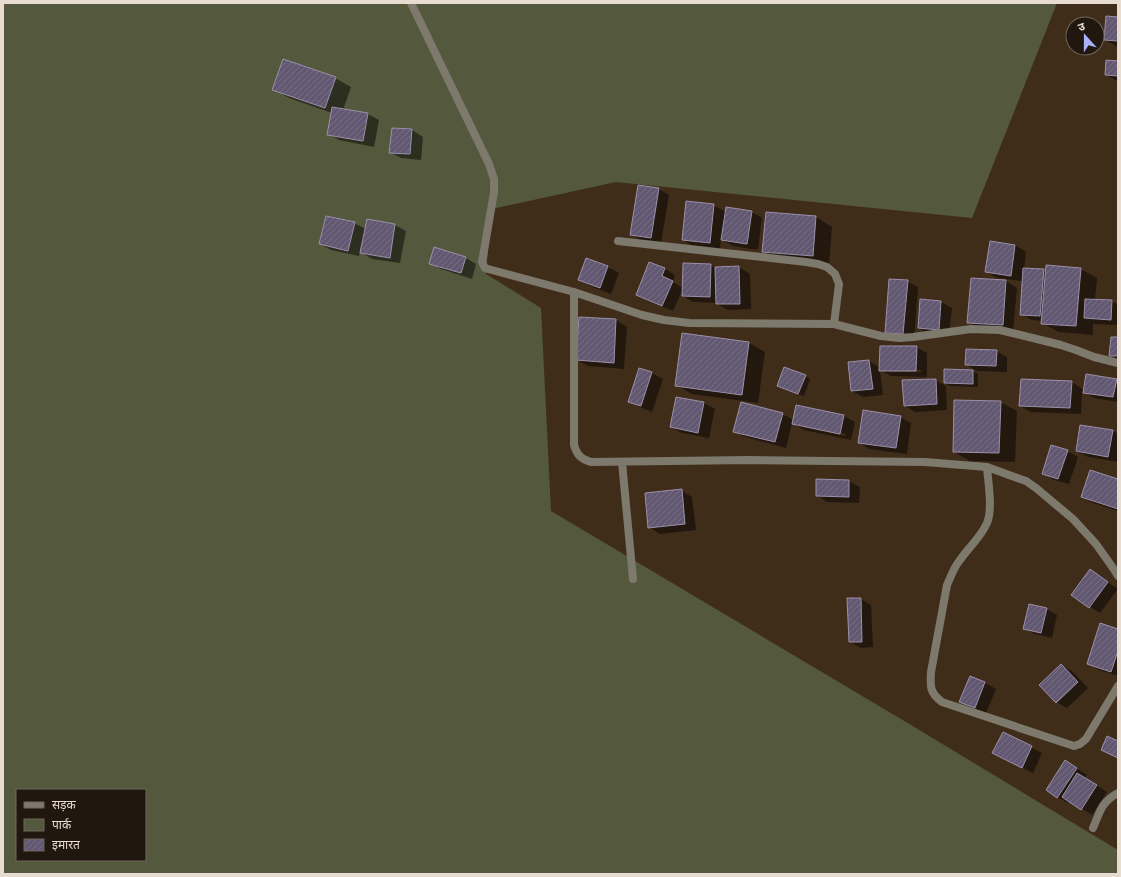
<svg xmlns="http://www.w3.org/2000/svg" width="1121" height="877" viewBox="0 0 1121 877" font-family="Karla,'Noto Sans Devanagari',sans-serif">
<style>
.green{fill:#54583d;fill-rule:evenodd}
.shadow{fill:#0007;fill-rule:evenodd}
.building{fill:url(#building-hatch);stroke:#9c8fab}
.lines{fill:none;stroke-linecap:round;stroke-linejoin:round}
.minor{stroke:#7d796d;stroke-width:8}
</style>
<defs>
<pattern id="building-hatch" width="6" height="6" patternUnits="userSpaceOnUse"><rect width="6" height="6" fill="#635871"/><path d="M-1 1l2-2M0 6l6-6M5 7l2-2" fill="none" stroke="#796f84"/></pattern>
</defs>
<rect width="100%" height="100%" fill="#402d19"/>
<!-- green -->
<path class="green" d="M3 3H1057L972 218 616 182 492 209 486 274 541 308 551 511 906 722 1118 850V874H3ZM17 790H145V860H17Z"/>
<!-- shadow -->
<path class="shadow" d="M1118 18V46H1116L1105 40Z
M1118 62V81L1106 75Z
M335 78 351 87 343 110 368 114 379 120 374 147 339 140 328 134 332 113 289 98 273 89Z
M412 130 423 137 421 160 401 158 390 152Z
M659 189 669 195 661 243 641 240 631 234Z
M713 205 726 212H752L762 218 758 250 733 246 721 239 720 249 693 246 683 240Z
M816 217 832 227 829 265 779 261 763 251Z
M367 220 395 225 406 231 400 263 372 259 362 253 363 246 361 245 359 256 331 250 320 244 354 223 366 229Z
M991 242 1015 245 1026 252 1024 269 1043 270 1047 272 1081 269 1097 278 1095 300 1112 301 1118 305V325L1095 324 1093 323V335L1059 332 1042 323 1043 321 1032 320 1021 314 1023 281 997 278 986 271Z
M466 258 476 264 472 279 441 269 430 263Z
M587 259 608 267 619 273 611 294 590 286 579 280Z
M650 263 665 269 675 275 673 282 683 288 710 265 716 268 739 267 750 274 751 309 728 310 717 304V303L693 302 683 296V289L673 311 648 301 637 295Z
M972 279 1006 281 1017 288 1013 331 979 329 968 322Z
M907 281 918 287 914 339 886 332Z
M941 302 952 308 949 335 929 334 919 328Z
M580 318 616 320 627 327 624 369 588 366 577 360Z
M1118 338V360L1110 355Z
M749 343 765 352 758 403 692 394 676 385Z
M916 347 927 353V377L891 376 880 370 883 395 863 397 852 391 849 363 869 361 880 368ZM890 370H921V372H890Z
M996 351 1007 357V372L977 371 966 365Z
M640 369 652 373 663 379 652 412 640 407 629 401Z
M945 370 973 371 978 374V387L950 386 945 383Z
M805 376 810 379 804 396 783 389 778 386Z
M935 380 946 386 947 410 915 412 905 406Z
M1116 380 1118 381V402L1094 398 1082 391 1081 414 1031 412 1020 406 1072 382 1084 390Z
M677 398 704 403 715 409 709 438 682 433 671 427Z
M1000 402 1017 411 1015 462 970 461 954 452Z
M797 406 844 416 855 422 851 440 804 430 792 423 786 448 745 437 734 431 782 414 794 420ZM803 425 846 434 845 436 803 427Z
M900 417 911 423 907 454 869 449 859 442Z
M1113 431 1118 434V462L1088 457 1077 451Z
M1067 451 1078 457 1069 484 1054 480 1043 473Z
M1118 480V511L1093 503 1082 497Z
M849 481 860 487 859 503 827 502 817 495Z
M682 491 692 497 696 530 660 534 649 527Z
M1090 571 1118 589 1100 613 1072 595Z
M861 599 871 605 873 647 861 648 850 642Z
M1046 609 1057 615 1052 638 1035 634 1024 628Z
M1118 630V676L1099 670 1088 663Z
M1061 665 1072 671 1088 688 1067 708 1056 702Z
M971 677 985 683 996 689 986 713 971 707 960 701Z
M1003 733 1042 753 1033 773 993 753Z
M1076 768 1087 775 1085 778 1107 792 1092 815 1070 801 1068 803 1057 797Z"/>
<!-- building -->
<path class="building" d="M1106 16 1118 17V41L1104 40Z
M283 59 336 77 325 108 272 90Z
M1106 60 1118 61V76L1105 75Z
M332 107 368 113 363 141 327 135Z
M392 128 412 129 410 154 389 153Z
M638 185 659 188 651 238 630 235Z
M686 201 714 204 710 243 682 240Z
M726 207 752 211 747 244 721 240Z
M766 212 816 216 813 256 762 252Z
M326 216 355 222 348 251 319 244Z
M367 219 395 224 390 258 360 253Z
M990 241 1015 245 1011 276 985 272Z
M434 247 466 257 461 273 429 264Z
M586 258 608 266 600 288 578 280Z
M649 262 665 268 662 276 673 281 662 306 636 295Z
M683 263 711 264 710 297 682 296Z
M1046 265 1081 268 1076 326 1041 324Z
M739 266 740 304H716L715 267Z
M1023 268 1044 269 1040 316 1020 315Z
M971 278 1006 280 1003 325 967 323Z
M889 279 908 280 903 334 885 333Z
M920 299 941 301 939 330 918 328Z
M1085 299 1112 300 1111 320 1084 318Z
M579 317 616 319 614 363 576 360Z
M682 333 749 342 742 395 675 386Z
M1111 337H1118V356H1109Z
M880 346H917L916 371H879Z
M966 349 997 350 996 366 965 365Z
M869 360 873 389 851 391 848 362Z
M784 367 806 375 798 394 777 386Z
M639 368 652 372 641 406 628 402Z
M944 369 973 370V384L944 383Z
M1086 374 1117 379 1113 397 1083 393Z
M936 379 937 404 904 406 902 380Z
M1021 379 1072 381 1070 408 1019 406Z
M676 397 704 402 698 433 670 427Z
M954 400 1001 401 999 453 953 452Z
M741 402 783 413 775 442 733 432Z
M796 405 844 415 840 434 792 424Z
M863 410 901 416 896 448 858 443Z
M1080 425 1113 430 1108 457 1076 451Z
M1051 445 1068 450 1058 479 1042 474Z
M1090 470 1118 479V509L1081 497Z
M816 479 849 480V497L816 496Z
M682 489 685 524 648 528 645 493Z
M1090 569 1108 582 1089 608 1071 595Z
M847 598H861L862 642H849Z
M1029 604 1047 608 1041 633 1023 629Z
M1100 623 1118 629V651L1111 672 1087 664Z
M1061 664 1078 682 1056 703 1039 685Z
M970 676 985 682 975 708 959 702Z
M1003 732 1032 746 1022 768 992 753Z
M1107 736 1118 741V758L1101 750Z
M1065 760 1077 768 1057 798 1046 790Z
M1077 773 1097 785 1081 810 1062 797Z"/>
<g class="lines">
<!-- minor -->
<path class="minor" d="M411 3 489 164 494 179V192L482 262 485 268 488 269 574 292 642 315 664 320 689 323 834 324 881 336 899 338 913 337 971 329 1000 330 1061 345 1076 350 1094 357 1118 363
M618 241 806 262 818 264 827 267 835 274 839 284 834 324
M574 292V445C577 455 581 459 591 462L748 460 925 462 987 467 1026 481 1036 488 1073 519 1096 544 1113 568 1118 576
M622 462 633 579
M987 467C988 482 993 509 987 523 981 537 969 547 960 560 954 567 951 576 947 585L931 672C930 687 930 693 942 702L1074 746 1080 744 1086 739 1118 686
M1093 828C1100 812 1101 802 1118 793"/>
</g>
<!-- border -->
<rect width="1121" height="877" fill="none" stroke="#e8dcd0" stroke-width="8"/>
<!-- legend -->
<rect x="16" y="789" width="130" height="72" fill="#20170f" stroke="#70665c"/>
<rect x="24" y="802" width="20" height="6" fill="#7d796d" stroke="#70665c"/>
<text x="52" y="809" font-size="12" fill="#e8dcd0">सड़क</text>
<rect x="24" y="819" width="20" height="12" fill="#54583d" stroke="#70665c"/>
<text x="52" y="829" font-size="12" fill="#e8dcd0">पार्क</text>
<rect x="24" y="839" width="20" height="12" fill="url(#building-hatch)" stroke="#70665c"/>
<text x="52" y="849" font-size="12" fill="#e8dcd0">इमारत</text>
<!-- north arrow -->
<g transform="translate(1085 36) rotate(339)"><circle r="19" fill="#20170f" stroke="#70665c"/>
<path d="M0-3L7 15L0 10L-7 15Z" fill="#a9b0fc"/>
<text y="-6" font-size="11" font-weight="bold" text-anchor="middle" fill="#e8dcd0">उ</text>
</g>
</svg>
